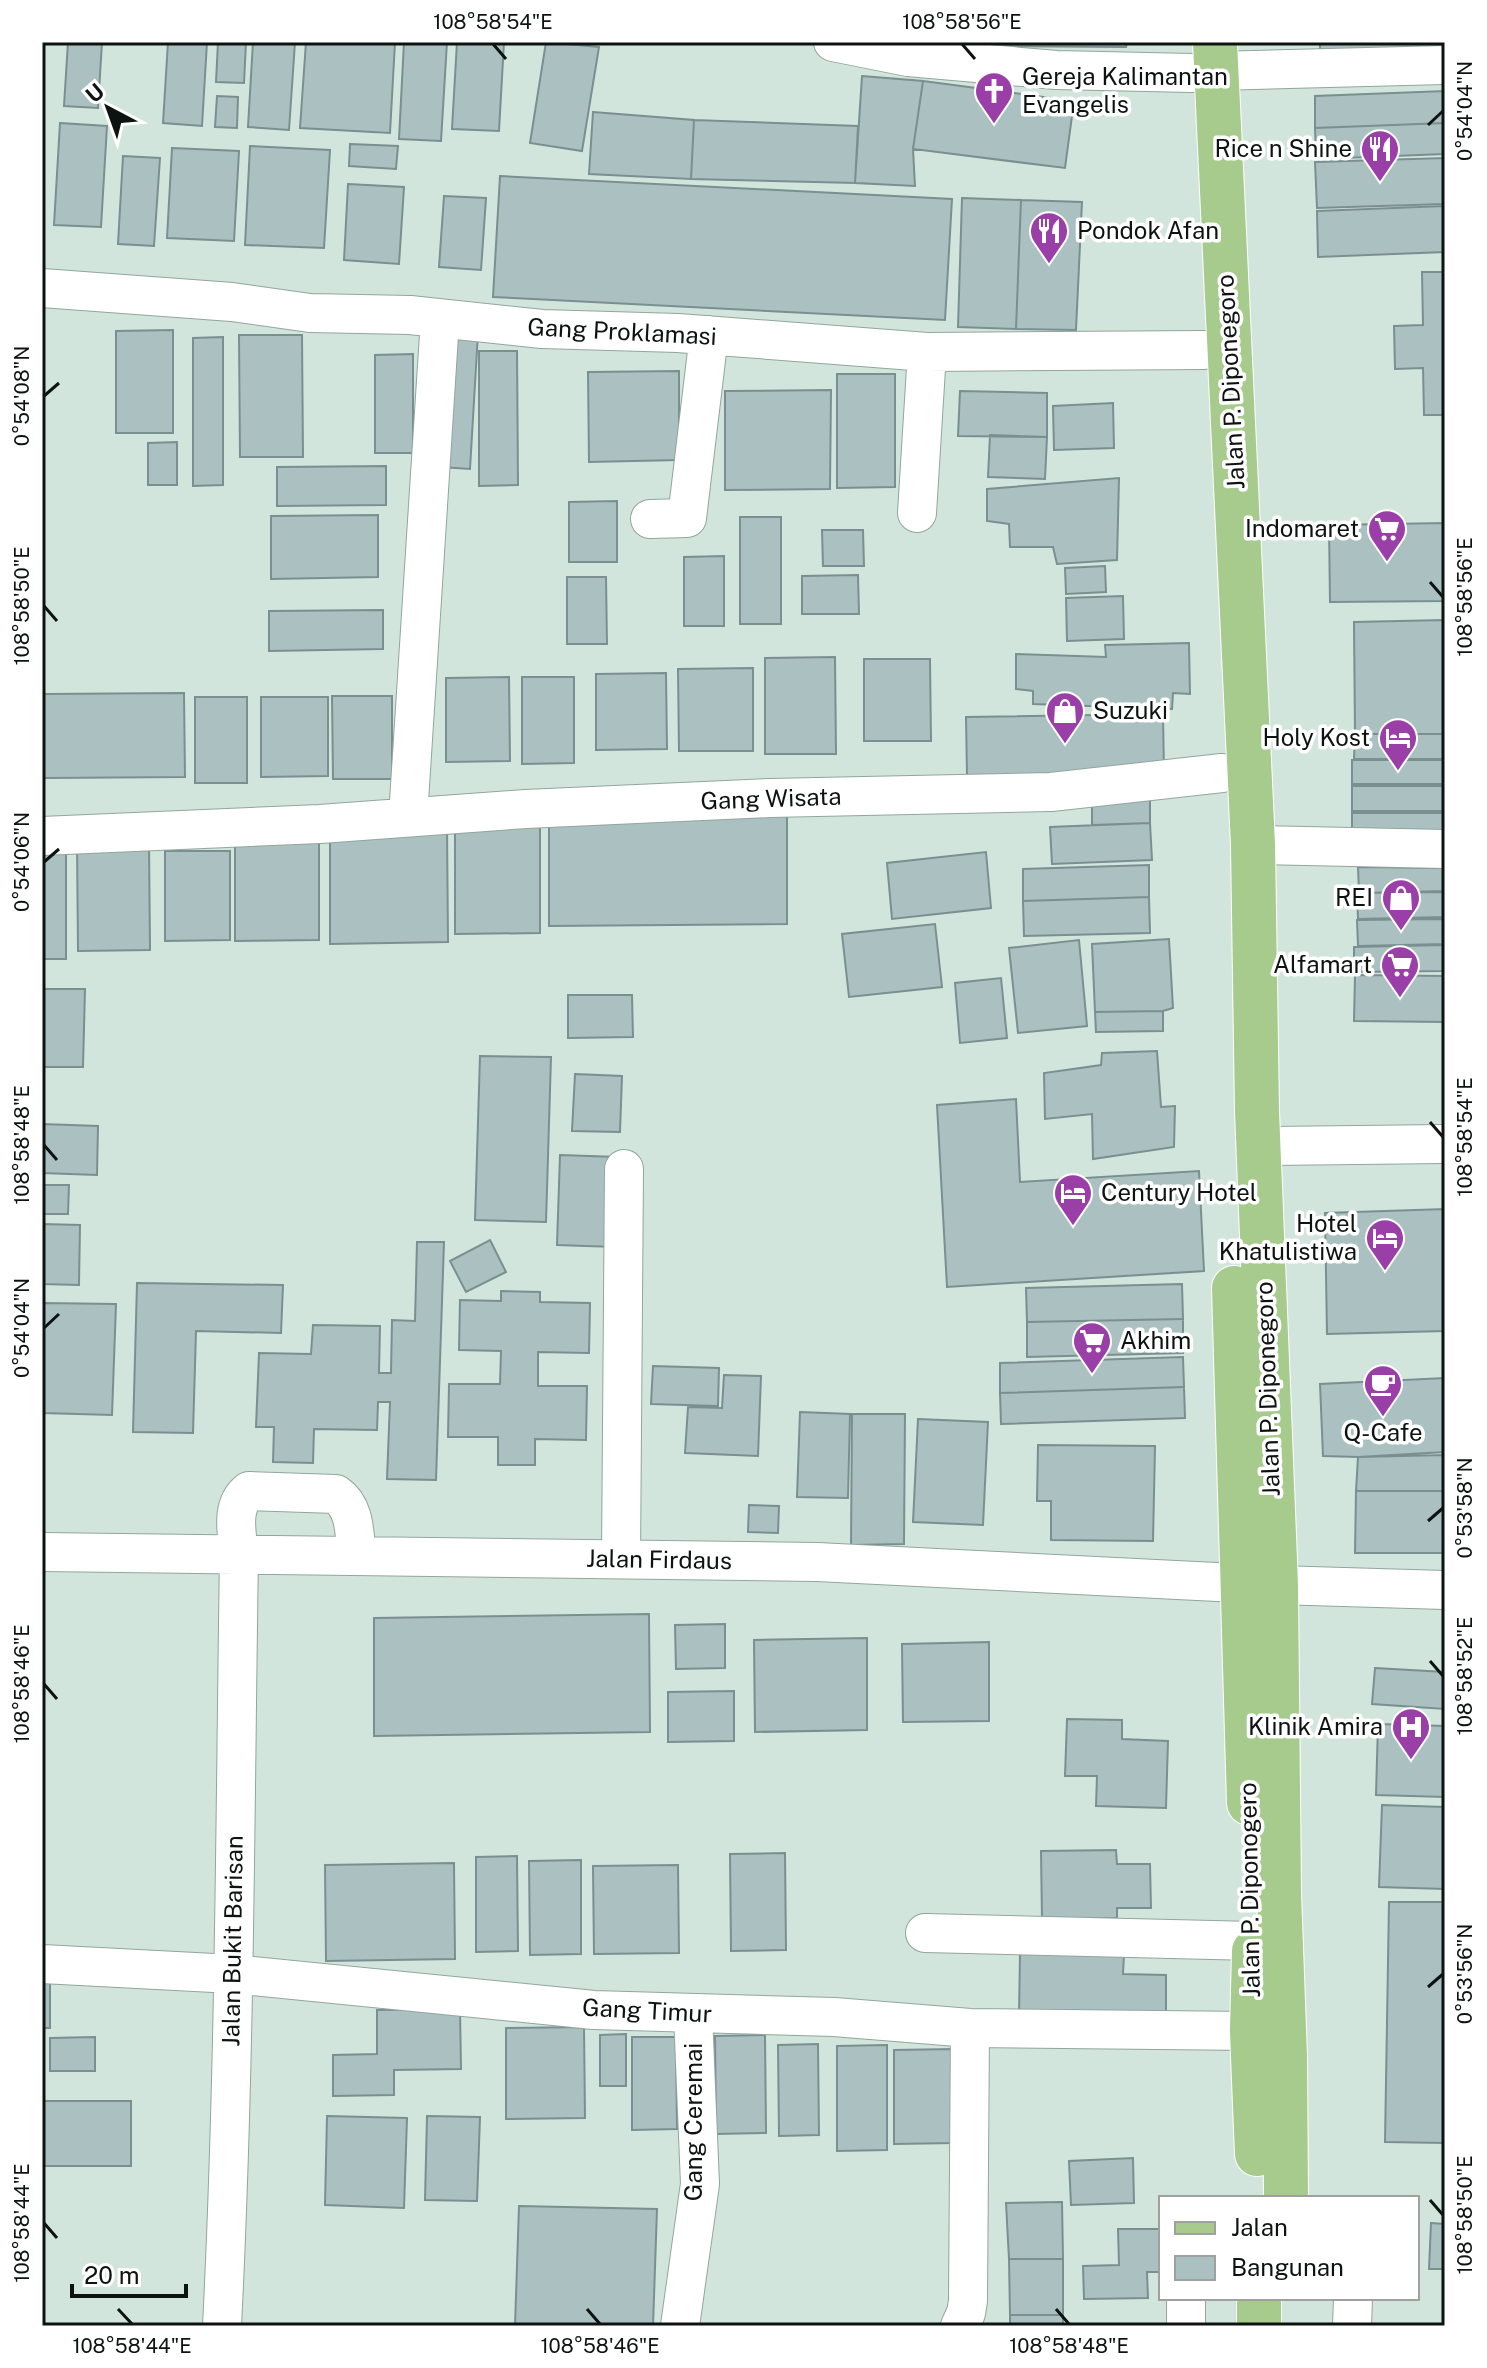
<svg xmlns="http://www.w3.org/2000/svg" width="1487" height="2368" viewBox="0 0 1487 2368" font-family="'Public Sans',sans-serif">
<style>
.building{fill:#abc1c1;stroke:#7a8f90;stroke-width:2}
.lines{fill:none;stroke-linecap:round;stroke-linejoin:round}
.minor-casing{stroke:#93a59c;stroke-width:40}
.major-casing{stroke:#fff;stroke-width:46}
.minor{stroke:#fff;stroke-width:38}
.major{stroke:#a6cb8d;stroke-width:44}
.ticks{fill:none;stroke:#0d1310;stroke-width:3}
.labels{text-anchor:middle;stroke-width:7;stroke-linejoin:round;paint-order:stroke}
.poi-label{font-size:24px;fill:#0d1310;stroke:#fff;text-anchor:end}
.street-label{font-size:24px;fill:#0d1310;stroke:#fff}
.neatline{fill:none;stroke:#0d1310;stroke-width:3}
.ticks-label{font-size:20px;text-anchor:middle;fill:#0d1310}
</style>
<rect width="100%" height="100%" fill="#d2e5dc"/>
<!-- building -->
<path class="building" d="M68 42H102L98 108 64 106Z
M168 42H207L202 126 163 123Z
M218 42H246L244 83 216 82Z
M253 42H295L289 130 248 127Z
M306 42H395L390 133 300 128Z
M404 42H447L441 141 399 139Z
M457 42H504L499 131 452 129Z
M546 42 599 47 582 151 530 143Z
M986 42H1127L1126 47 986 46Z
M1320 42H1445V55L1320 62Z
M862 76 923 81 913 149 915 186 855 183Z
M923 81 1074 101 1065 168 913 149Z
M1445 91V123L1315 128V96Z
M217 96 238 97 237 128 215 127Z
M593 112 694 120 691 179 589 174Z
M694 120 858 126 855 183 691 179Z
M60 123 107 126 101 227 54 225Z
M1445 123V154L1316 159 1315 128Z
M350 144 398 146 396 169 349 166Z
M250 146 330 150 324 248 245 245Z
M172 148 239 151 234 241 167 238Z
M123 156 160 158 154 246 118 244Z
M1445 158V204L1317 208 1315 162Z
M500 176 952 199 945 320 493 297Z
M348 184 404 187 399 264 344 260Z
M444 196 486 198 481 270 439 267Z
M962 198 1021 200 1016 329 958 327Z
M1021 200 1082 202 1076 330 1016 329Z
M1445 206V252L1318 257 1317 211Z
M1422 272H1445V415H1424L1423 368 1395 369 1394 326 1423 325Z
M173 330V433H116V331Z
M447 331 478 333 470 469 440 467Z
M239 335H302L303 457H240Z
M223 337V485L193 486V338Z
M479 351H517L518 485 479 486Z
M413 354V453H375V355Z
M679 371V460L589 462 588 372Z
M837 374H895V487L837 488Z
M831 390 830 489 725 490V391Z
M960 391 1047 393V437L958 436Z
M1113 403 1114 448 1054 450 1053 406Z
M990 435 1047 437 1045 479 988 477Z
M177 442V485H148V443Z
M386 466V505L277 506V467Z
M1119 478 1117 560 1057 564 1053 547H1010L1009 524 987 521V489Z
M617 501V562H569V502Z
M378 515V577L271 579V516Z
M740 517H781V624H740Z
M1445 523V601L1330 602 1329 525Z
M822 530H863L864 566H823Z
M724 556V626H684V557Z
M1105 566 1106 592 1066 594 1065 568Z
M858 575 859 614H802V576Z
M567 577H606L607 644H567Z
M1123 596 1124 639 1067 641 1066 598Z
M383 610V649L269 651V611Z
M1445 620V734H1355L1354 622Z
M1189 643 1190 694 1173 693 1172 709 1033 704V691L1016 689V654L1106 657 1105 645Z
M835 657 836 754H765V658Z
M864 659H930L931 741H864Z
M753 668V751H679L678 669Z
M666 673 667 749 596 750V674Z
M509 677 510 761 446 762V678Z
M522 677H574V763L522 764Z
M184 693 185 777 44 778V694Z
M332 696H392V779H333Z
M195 697H247V783H195Z
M261 697H328V776L261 777Z
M1163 714 1164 773 967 776 966 717Z
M1355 734H1445V759H1354Z
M1352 760H1445V784H1352Z
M1352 786H1445V811H1352Z
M1150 796V823L1092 825V798Z
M1352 813H1445V844L1352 838Z
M787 814V924L549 926V817Z
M540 823V933L455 934V824Z
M1150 823 1152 860 1052 864 1050 827Z
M447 827 448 942 330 944V829Z
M235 837H319V940L235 941Z
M77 841H149L150 950 78 951Z
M42 850H66V959H42Z
M165 851H230V940L165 941Z
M986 852 991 908 892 919 887 863Z
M1149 865V897L1023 901V869Z
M1358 867 1445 868V891L1359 893Z
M1445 892V917L1358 919 1357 893Z
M1149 897 1150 933 1024 936 1023 901Z
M1445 919V944L1358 946 1357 920Z
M935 924 942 987 849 997 842 934Z
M1169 939 1173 1008 1163 1011 1095 1012 1092 944Z
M1079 940 1087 1026 1018 1033 1009 948Z
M1445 945V971L1354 972V947Z
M1355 975 1445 976V1022L1354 1021Z
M1001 978 1007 1038 960 1043 955 983Z
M42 989H85L83 1067H42Z
M568 995H632L633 1037 568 1038Z
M1163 1011V1031L1096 1032 1095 1012Z
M1157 1051 1161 1107 1175 1106 1174 1147 1093 1159 1092 1114 1045 1119 1044 1073 1101 1065 1102 1053Z
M480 1056 551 1057 546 1222 475 1220Z
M575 1074 622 1076 620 1132 572 1131Z
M1016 1099 1020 1182 1199 1171 1204 1271 947 1287 937 1105Z
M42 1124 98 1126 97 1175 42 1173Z
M560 1155 618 1157 615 1247 557 1245Z
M42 1185H69L68 1214H42Z
M1445 1209V1331L1327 1334 1325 1213Z
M42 1224 80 1225 79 1285 42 1284Z
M490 1240 506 1272 466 1292 450 1261Z
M417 1242H444L436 1480 387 1479 390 1402H378L377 1430 314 1429 313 1463 273 1462 274 1427H256L259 1353 311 1354 313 1325 380 1326 379 1373H391L392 1320 415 1321Z
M137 1283 283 1285 281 1333 196 1331 193 1433 133 1432Z
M1182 1284 1183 1319 1027 1322 1026 1288Z
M501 1291 540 1292V1302L590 1303 589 1353 538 1352V1386H587L586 1440 535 1439V1465H498V1437H448L449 1384H500L501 1351 459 1350 460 1300 501 1301Z
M42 1303 116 1304 112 1415 42 1413Z
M1183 1319V1353L1027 1357V1322Z
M1183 1357 1184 1387 1000 1393V1363Z
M653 1366 719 1368 718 1406 651 1404Z
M724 1375 761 1376 758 1456 685 1453 688 1407 722 1408Z
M1445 1378V1452L1358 1457 1323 1456 1320 1384Z
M1184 1387 1185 1418 1001 1424 1000 1393Z
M800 1412 850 1414 848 1498 797 1497Z
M852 1414H905L904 1544 851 1545Z
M918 1419 988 1422 983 1525 913 1522Z
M1038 1445 1155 1446 1153 1541 1051 1540V1501H1037Z
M1445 1455V1491H1356L1358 1457Z
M1356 1491H1445V1553H1355Z
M749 1505 779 1506 778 1533 748 1532Z
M649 1614 650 1732 374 1736V1618Z
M725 1624V1668L676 1669 675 1625Z
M867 1638V1730L755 1732 754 1640Z
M989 1642V1721L903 1722 902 1644Z
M1375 1668 1445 1672V1709L1372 1704Z
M734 1691V1741L668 1742V1692Z
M1067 1719 1122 1720V1739L1168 1741 1166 1808 1096 1806 1097 1776H1065Z
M1378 1724 1445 1726V1797L1376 1795Z
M1382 1805 1445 1807V1889L1379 1887Z
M1116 1850 1117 1864H1150L1151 1908H1117V1918L1042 1919 1041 1851Z
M785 1853 786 1950 731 1951 730 1854Z
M517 1856 518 1951 476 1952V1857Z
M581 1860V1954L530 1955 529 1861Z
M454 1863 455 1959 326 1961 325 1865Z
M678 1865 679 1953 594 1954 593 1866Z
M1389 1902H1445V2143L1385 2142Z
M1020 1954H1124L1123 1974 1166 1975V2016L1019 2015Z
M42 1973H50V2028H42Z
M460 2009 461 2069 394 2070V2095L333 2096V2055L377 2054V2010Z
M584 2027 585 2118 506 2119V2028Z
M626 2034V2086H600V2035Z
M765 2035 766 2133 716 2134 715 2036Z
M95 2037V2071H50V2038Z
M632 2037H676L677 2129 632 2130Z
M818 2044 819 2135 779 2136 778 2045Z
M887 2045V2150L837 2151V2046Z
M954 2049 955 2143 894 2144V2050Z
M42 2101H131V2166H42Z
M327 2116 407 2118 404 2208 325 2205Z
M427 2116 480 2117 477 2201 425 2200Z
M1133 2158 1134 2203 1071 2205 1069 2161Z
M1062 2202 1063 2259H1009L1006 2203Z
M519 2206 657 2209 653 2326H515Z
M1431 2223 1445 2224V2269H1429Z
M1118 2229H1161V2272H1147L1148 2298 1084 2299 1083 2266 1119 2265Z
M1009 2259H1063V2315H1010Z
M1010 2315H1063V2326H1010Z"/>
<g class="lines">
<!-- minor casing -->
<g class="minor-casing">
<path id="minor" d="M833 42 908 57 1056 70 1192 73
M1216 71 1445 65
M42 288 232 302 310 313 410 315 542 329 678 333 927 352 1204 350
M917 513 927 352
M650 519 687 518 709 335
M408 817 440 319
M42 836 320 824 526 809 770 798 1051 792 1222 773
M1253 845 1445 849
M1259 1146 1445 1144
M42 1552 817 1562 1276 1585 1445 1590
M621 1559 624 1169
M925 1933 1254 1941
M42 1964 233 1974 594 2010 834 2017 970 2028 1252 2031
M222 2326C235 2069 235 1812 239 1555 237 1533 230 1506 249 1491L336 1494C356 1508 354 1534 357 1556
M680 2326 700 2184 693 2014
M960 2326 966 2313 968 2301 970 2028
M1186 2326V2298
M1352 2326 1353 2298"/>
</g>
<!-- major casing -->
<g class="major-casing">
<path id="major" d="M1215 42 1253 845 1257 1111 1276 1585 1279 1893 1285 2056 1286 2198
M1234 1288 1249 1803
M1254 1951 1252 2031 1257 2154
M1259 2298V2326"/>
</g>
<!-- minor -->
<use href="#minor" class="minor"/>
<!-- major -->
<use href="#major" class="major"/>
</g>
<!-- ticks -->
<path class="ticks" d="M493 44 506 59M962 44 975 59M1428 125 1443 111M44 396 59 383M1430 582 1443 597M44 606 57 621M44 862 59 849M1430 1122 1443 1137M44 1145 57 1160M44 1328 59 1314M1428 1521 1443 1508M1430 1661 1443 1676M44 1684 57 1699M1428 1987 1443 1974M1430 2200 1443 2215M44 2223 57 2238M118 2309 132 2324M587 2309 600 2324M1056 2309 1069 2324"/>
<!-- icons -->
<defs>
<g id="church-pin" transform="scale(2)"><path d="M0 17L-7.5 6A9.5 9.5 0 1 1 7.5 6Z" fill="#9b3fa8" stroke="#fff"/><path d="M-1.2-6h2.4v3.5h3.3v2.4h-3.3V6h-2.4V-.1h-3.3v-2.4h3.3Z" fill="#fff"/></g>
<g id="restaurant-pin" transform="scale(2)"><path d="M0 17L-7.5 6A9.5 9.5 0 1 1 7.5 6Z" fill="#9b3fa8" stroke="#fff"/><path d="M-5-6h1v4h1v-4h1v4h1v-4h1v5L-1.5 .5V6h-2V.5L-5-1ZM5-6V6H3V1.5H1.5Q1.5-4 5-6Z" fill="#fff"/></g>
<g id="supermarket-pin" transform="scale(2)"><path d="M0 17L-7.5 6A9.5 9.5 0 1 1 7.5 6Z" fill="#9b3fa8" stroke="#fff"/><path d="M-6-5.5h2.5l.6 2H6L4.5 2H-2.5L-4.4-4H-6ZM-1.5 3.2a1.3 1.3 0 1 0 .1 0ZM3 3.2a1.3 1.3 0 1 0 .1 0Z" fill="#fff"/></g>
<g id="shop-pin" transform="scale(2)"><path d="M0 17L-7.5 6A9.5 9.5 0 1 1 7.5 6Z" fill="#9b3fa8" stroke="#fff"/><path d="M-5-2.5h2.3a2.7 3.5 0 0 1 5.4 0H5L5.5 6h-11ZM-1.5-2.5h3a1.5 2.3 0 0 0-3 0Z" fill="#fff"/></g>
<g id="hotel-pin" transform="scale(2)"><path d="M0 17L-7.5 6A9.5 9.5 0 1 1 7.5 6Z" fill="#9b3fa8" stroke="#fff"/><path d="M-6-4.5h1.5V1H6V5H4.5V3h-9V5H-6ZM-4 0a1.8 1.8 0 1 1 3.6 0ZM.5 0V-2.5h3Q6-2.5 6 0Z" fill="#fff"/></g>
<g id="cafe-pin" transform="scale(2)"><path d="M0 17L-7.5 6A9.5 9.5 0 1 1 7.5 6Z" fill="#9b3fa8" stroke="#fff"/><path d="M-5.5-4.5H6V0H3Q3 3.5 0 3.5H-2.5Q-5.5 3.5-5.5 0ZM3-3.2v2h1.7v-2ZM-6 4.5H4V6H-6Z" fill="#fff"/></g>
<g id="hospital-pin" transform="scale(2)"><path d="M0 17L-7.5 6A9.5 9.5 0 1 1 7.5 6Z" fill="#9b3fa8" stroke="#fff"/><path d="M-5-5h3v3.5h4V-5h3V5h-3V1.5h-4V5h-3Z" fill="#fff"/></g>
</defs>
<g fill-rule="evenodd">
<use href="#church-pin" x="994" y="91"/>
<use href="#restaurant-pin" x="1380" y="149"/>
<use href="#restaurant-pin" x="1049" y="231"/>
<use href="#supermarket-pin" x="1387" y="529"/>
<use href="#shop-pin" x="1065" y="711"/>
<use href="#hotel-pin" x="1398" y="738"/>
<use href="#shop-pin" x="1401" y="898"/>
<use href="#supermarket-pin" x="1400" y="965"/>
<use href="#hotel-pin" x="1073" y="1193"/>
<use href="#hotel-pin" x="1385" y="1238"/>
<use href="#supermarket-pin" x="1092" y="1341"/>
<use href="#cafe-pin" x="1383" y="1384"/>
<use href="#hospital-pin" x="1411" y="1727"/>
</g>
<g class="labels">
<!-- poi labels -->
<g class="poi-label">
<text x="1022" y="85" text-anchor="start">Gereja Kalimantan<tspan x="1022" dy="28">Evangelis</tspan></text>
<text x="1352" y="157">Rice n Shine</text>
<text x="1077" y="239" text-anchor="start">Pondok Afan</text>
<text x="1359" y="537">Indomaret</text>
<text x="1093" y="719" text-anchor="start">Suzuki</text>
<text x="1370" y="746">Holy Kost</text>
<text x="1373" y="906">REI</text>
<text x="1372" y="973">Alfamart</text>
<text x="1101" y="1201" text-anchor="start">Century Hotel</text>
<text x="1357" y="1232">Hotel<tspan x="1357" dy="28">Khatulistiwa</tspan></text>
<text x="1120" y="1349" text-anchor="start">Akhim</text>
<text x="1383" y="1441" text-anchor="middle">Q-Cafe</text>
<text x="1383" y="1735">Klinik Amira</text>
</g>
<!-- street labels -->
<g class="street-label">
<text transform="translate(622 332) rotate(3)" y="8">Gang Proklamasi</text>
<text transform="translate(1231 382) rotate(-93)" y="8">Jalan P. Diponegoro</text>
<text transform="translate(771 799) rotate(-2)" y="8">Gang Wisata</text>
<text transform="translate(1268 1389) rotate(-92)" y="8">Jalan P. Diponegoro</text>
<text transform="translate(659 1560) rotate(1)" y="8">Jalan Firdaus</text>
<text transform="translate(1250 1890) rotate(-91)" y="8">Jalan P. Diponogero</text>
<text transform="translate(233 1941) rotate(-89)" y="8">Jalan Bukit Barisan</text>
<text transform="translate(647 2011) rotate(3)" y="8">Gang Timur</text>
<text transform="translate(694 2122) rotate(-90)" y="8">Gang Ceremai</text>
</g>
</g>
<!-- border -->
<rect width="1487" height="2368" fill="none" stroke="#ffffff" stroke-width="88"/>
<!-- legend -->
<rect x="1159" y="2196" width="260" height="104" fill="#ffffff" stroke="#9ea19f" stroke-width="2"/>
<rect x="1175" y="2222" width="40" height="12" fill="#a6cb8d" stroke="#9ea19f" stroke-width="2"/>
<text x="1231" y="2236" font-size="24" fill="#0d1310">Jalan</text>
<rect x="1175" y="2256" width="40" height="24" fill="#abc1c1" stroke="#9ea19f" stroke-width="2"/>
<text x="1231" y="2276" font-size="24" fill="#0d1310">Bangunan</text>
<!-- north arrow -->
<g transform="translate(108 108) rotate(319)" stroke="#ffffff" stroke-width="6" paint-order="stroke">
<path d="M0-6L14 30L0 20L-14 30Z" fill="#0d1310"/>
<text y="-12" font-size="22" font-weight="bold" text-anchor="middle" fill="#0d1310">U</text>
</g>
<!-- scale -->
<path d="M72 2284v12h114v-12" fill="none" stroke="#0d1310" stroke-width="4"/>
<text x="84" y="2284" font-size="24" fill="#0d1310" stroke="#ffffff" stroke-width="6" paint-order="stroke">20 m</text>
<rect x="44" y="44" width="1399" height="2280" class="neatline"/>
<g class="ticks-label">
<text x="493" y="29">108°58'54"E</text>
<text x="962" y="29">108°58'56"E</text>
<text transform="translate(1465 111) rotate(-90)" y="7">0°54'04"N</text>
<text transform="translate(22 396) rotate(-90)" y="7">0°54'08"N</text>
<text transform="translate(1465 597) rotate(-90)" y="7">108°58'56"E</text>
<text transform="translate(22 606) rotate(-90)" y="7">108°58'50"E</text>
<text transform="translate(22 862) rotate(-90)" y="7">0°54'06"N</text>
<text transform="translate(1465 1137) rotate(-90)" y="7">108°58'54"E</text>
<text transform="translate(22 1145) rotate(-90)" y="7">108°58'48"E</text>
<text transform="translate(22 1328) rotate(-90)" y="7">0°54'04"N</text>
<text transform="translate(1465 1508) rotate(-90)" y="7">0°53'58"N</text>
<text transform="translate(1465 1676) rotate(-90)" y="7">108°58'52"E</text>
<text transform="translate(22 1684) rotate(-90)" y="7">108°58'46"E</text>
<text transform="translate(1465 1974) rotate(-90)" y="7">0°53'56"N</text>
<text transform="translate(1465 2215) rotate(-90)" y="7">108°58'50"E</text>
<text transform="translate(22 2223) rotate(-90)" y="7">108°58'44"E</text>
<text x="132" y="2353">108°58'44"E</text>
<text x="600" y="2353">108°58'46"E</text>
<text x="1069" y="2353">108°58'48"E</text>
</g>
</svg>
